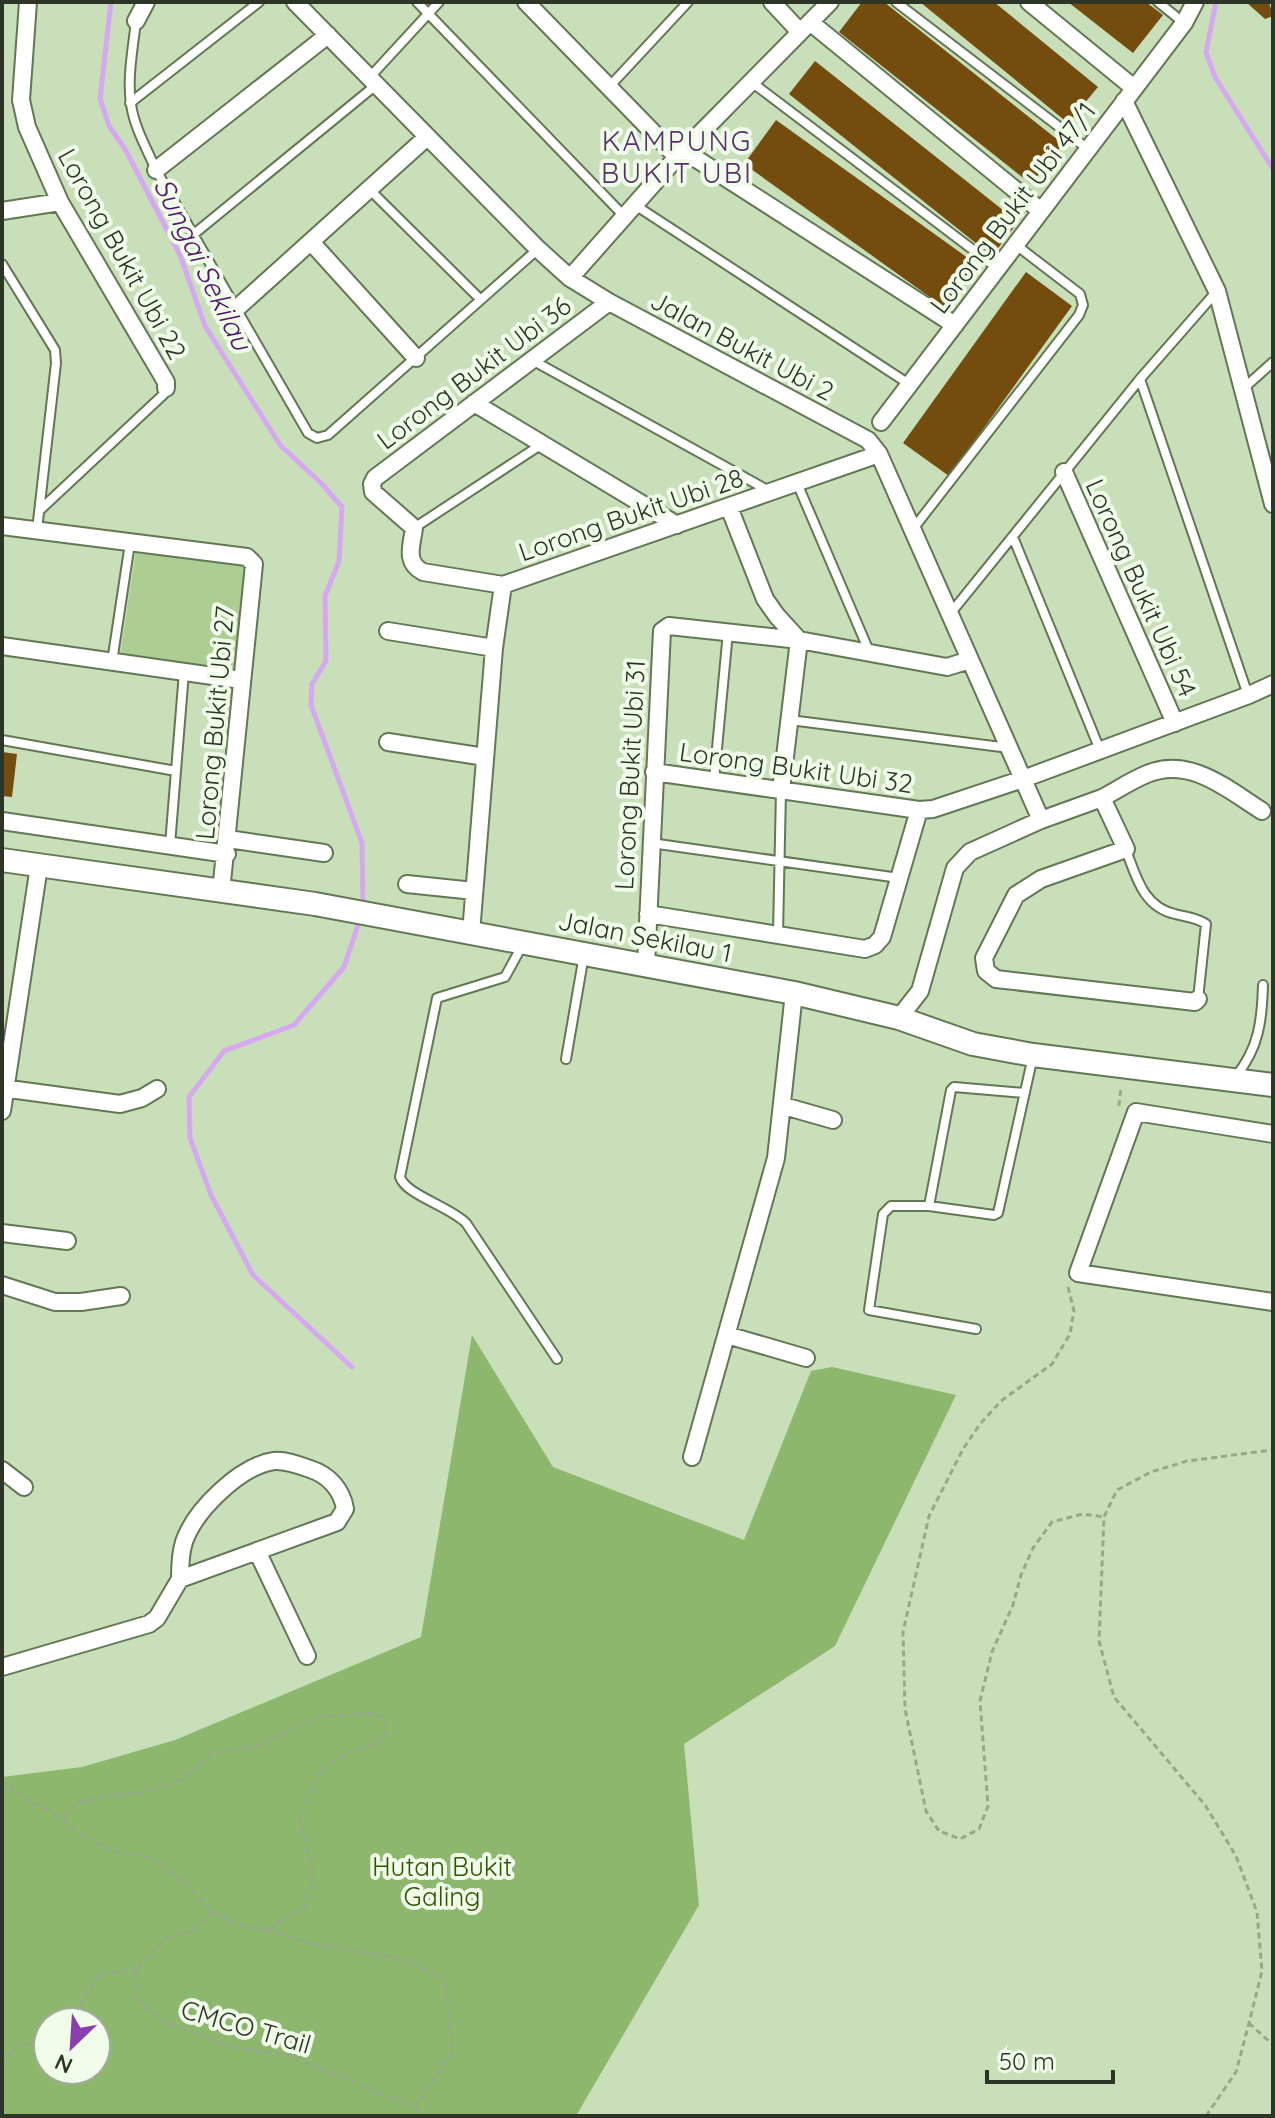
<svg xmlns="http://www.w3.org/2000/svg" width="1275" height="2118" viewBox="0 0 1275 2118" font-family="Quicksand,sans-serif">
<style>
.green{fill:#acce93}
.forest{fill:#8db76d;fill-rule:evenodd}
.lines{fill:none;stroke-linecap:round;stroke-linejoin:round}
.stream{stroke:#d6a8f1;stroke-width:5}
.building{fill:#734c0e}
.lane-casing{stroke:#637755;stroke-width:12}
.street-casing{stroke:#637755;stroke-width:20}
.secondary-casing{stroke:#637755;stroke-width:26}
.path{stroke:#96a889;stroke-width:3;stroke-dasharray:6 4;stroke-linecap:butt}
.lane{stroke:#fff;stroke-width:8}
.street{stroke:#fff;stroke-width:16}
.secondary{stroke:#fff;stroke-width:22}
.labels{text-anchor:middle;stroke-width:8;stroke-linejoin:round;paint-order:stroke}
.street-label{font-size:26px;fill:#2c3526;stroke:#f0fce9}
.park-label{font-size:26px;fill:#2f5500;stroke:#f0fce9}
.neighbourhood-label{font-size:28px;letter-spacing:2px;fill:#553169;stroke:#f0fce9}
.water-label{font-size:28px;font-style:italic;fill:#50166b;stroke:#f0fce9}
</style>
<rect width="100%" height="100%" fill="#c9dfb9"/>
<!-- green -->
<path class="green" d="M138 537 259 553 249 673 120 656Z"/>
<!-- forest -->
<path class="forest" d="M472 1335 553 1467 744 1540 811 1371 832 1367 956 1395 835 1646 684 1744 699 1905 576 2116H2V1777L82 1767 175 1740 421 1637ZM48 2022H96V2070H48Z"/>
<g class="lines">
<!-- stream -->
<path class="stream" d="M111 2 100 99 109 126 125 149 180 255 205 326 280 445 321 483 342 507 339 561 325 596 326 661 312 684 311 705 362 843 363 906
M1216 2 1206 52 1215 77 1273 169
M352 1367 253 1275 211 1195 190 1138 189 1097 224 1051 294 1025 344 967 360 919"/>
</g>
<!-- building -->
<path class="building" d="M862 2H884L1063 144 1031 184 839 32Z
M920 2H994L1098 87 1068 123Z
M1068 2H1146L1163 15 1133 53Z
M1246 2H1269L1273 16 1265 19Z
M815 61 1018 222 992 256 789 94Z
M776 120 979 266 948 310 744 164Z
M1026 272 1072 306 949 476 903 443Z
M2 752 17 754 12 797 2 796Z"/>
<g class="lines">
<!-- lane casing -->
<g class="lane-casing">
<path id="lane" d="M417 2 624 216
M896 2 1088 149
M1158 2 1184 23
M136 21C133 48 127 78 131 104 134 127 147 149 156 170L308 433 317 438 328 435 538 249
M370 77 439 2
M750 81 997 268
M609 87 688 2
M130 103 259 2
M370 190 480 299
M635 205 909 384
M194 234 376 85
M2 264 55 350 56 363 37 530
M532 360 771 492
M1140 379 1248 695
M1244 388 1273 362
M797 483 869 651
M40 510 164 394 166 388
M414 528 542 444
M913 529 1079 315 1083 305 1080 294 1016 245
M1013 537 1100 750
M950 614 1140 379 1217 291
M112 662 130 543
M790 720 1009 748
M2 740 176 771
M714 780 728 632
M651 843 899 878
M170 845 184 672
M1126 850C1136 876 1143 907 1175 914 1186 917 1196 917 1206 924L1198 999
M778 934 781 790
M523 944 505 977 437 998 400 1177C406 1195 449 1206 466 1223L557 1359
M566 1059 584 955
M1236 1076C1259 1048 1262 1020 1263 985
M929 1206 951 1090 954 1087 1025 1093
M976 1329 869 1310 883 1214 891 1206H929L994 1215 998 1213 1033 1056"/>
</g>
<!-- street casing -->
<g class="street-casing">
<path id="street" d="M28 2 21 100 27 127 60 202 166 382V388
M295 2 538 249 570 278 609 302 868 440 879 454 1041 820
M526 2 677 157
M772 2 800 32
M1029 2 1134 88
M136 21 146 2
M810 22 1041 211
M1124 101 1217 291 1273 504
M684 151 955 325
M156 170 328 35
M2 211 60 202
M312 243 416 358
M570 278 677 157 830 2
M609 302 375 478 372 484 373 492 414 528C412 545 404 562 423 572L503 585 879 454
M237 308 427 137
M474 403 677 525
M881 422 1184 23 1195 2
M1064 472 1175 723
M729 507 765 599 777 616 799 640
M2 526 247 557 254 564 221 892
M388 631 494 648
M2 646 241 680
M388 742 485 757
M654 772 919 810 933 809 1023 779 1249 695 1273 684
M781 790 799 640
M1102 798C1117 790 1132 780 1147 774 1190 756 1227 789 1262 811
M2 821 227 854
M228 839 324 853
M407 884 474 891
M648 914 865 949 875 945 882 937 919 810
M471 933 494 648 503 585
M646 965 662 631 669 626 799 640 947 667 970 660
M899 1018 920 991 955 868 970 852 1041 820 1102 798 1126 849 1041 879 1016 895 984 958 986 971 996 979 1195 1002 1198 999
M2 1088 120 1104 142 1098 157 1089
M784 1106 833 1120
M2 1111 39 866
M1273 1134 1136 1112 1078 1273 1273 1302
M2 1233 67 1241
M2 1285 55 1302H81L121 1296
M727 1335 806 1358
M692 1457 776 1158 794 993
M2 1470 24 1487
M257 1551 307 1656
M2 1667 149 1624 157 1618 180 1579 337 1522 345 1509C342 1490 329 1475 310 1469 299 1465 286 1460 274 1461 240 1466 195 1510 184 1542 180 1554 180 1567 180 1579"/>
</g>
<!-- secondary casing -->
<g class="secondary-casing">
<path id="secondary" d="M2 860 315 904 794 993 899 1018 973 1044 1033 1055 1273 1085"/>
</g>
<!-- path -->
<path class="path" d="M1119 1106 1121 1086
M1068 1287 1074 1311 1070 1334 1052 1364 1001 1401 980 1424 963 1449 929 1516 903 1632 905 1709 926 1811 939 1831 960 1839 979 1829 988 1806 980 1701 992 1652 1013 1605 1021 1575 1033 1548 1052 1522 1083 1514 1104 1517
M368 1713 385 1718V1737L368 1747 348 1753 325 1766 311 1788 300 1822 314 1873 305 1907 267 1930 238 1925 214 1913 185 1883 152 1858 114 1851 83 1836 63 1819 77 1803 111 1795 141 1793 181 1780 212 1753 256 1747 317 1717Z
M2 1780 26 1798 63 1819
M214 1913 194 1930 163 1940 137 1969 136 1997 163 2021 232 2047 287 2055 415 2107 422 2116
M267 1930 305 1942 406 1960 445 1979 453 2052 416 2105
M69 2022 99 1974 137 1969
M1249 2023 1273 2045
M2 2065 14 2049 48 2035
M1206 2116 1236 2072 1249 2023 1262 1971 1257 1912 1236 1856 1205 1805 1114 1697 1099 1641 1104 1517 1117 1490 1151 1472 1187 1461 1273 1450"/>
<!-- lane -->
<use href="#lane" class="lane"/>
<!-- street -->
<use href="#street" class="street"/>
<!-- secondary -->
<use href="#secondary" class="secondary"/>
</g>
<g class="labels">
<!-- street labels -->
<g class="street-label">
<text transform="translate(1013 208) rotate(-53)" y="9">Lorong Bukit Ubi 47/1</text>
<text transform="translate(122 254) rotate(61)" y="9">Lorong Bukit Ubi 22</text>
<text transform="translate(742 346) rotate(28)" y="9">Jalan Bukit Ubi 2</text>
<text transform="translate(474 373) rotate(-37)" y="9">Lorong Bukit Ubi 36</text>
<text transform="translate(631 515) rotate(-19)" y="9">Lorong Bukit Ubi 28</text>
<text transform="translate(1141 588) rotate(66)" y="9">Lorong Bukit Ubi 54</text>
<text transform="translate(215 723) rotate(-85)" y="9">Lorong Bukit Ubi 27</text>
<text transform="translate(796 768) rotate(8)" y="9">Lorong Bukit Ubi 32</text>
<text transform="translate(630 775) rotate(-87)" y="9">Lorong Bukit Ubi 31</text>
<text transform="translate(645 937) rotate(11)" y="9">Jalan Sekilau 1</text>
<text transform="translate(246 2027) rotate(16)" y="9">CMCO Trail</text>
</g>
<!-- park labels -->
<g class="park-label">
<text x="442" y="1876">Hutan Bukit<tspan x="442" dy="30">Galing</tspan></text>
</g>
<!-- neighbourhood labels -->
<g class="neighbourhood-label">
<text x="677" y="151">KAMPUNG<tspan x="677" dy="32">BUKIT UBI</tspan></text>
</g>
<!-- water labels -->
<g class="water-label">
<text transform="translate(203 264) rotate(64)" y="10">Sungai Sekilau</text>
</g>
</g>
<!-- border -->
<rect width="1275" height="2118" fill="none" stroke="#2c3526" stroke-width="8"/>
<!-- north arrow -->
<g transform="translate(72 2046) rotate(205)"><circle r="38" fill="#f0fce9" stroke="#a2ac9b" stroke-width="2"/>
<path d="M0-6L14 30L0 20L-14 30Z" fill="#8a3eaf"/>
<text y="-12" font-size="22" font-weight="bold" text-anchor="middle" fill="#2c3526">N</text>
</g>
<!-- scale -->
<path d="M987 2070v12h126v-12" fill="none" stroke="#2c3526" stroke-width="4"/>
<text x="999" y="2070" font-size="24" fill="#2c3526" stroke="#f0fce9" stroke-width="6" paint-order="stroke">50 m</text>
</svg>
